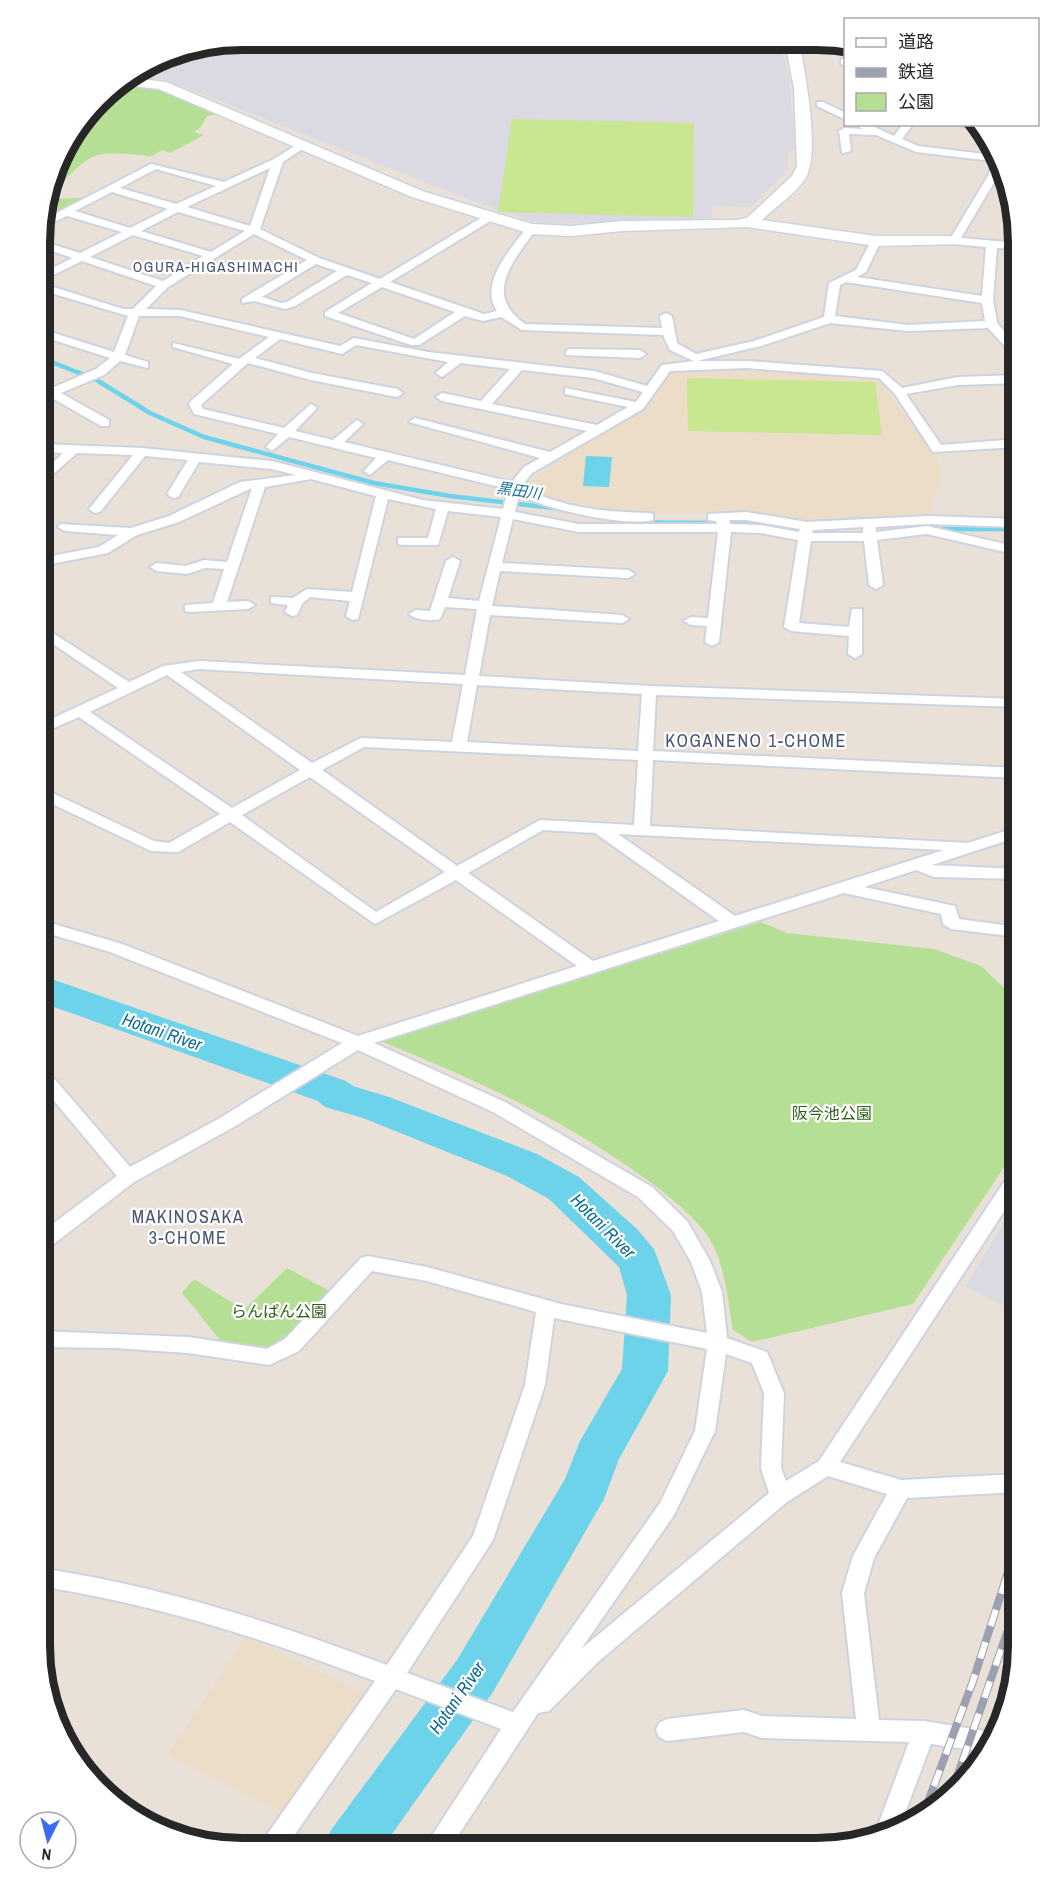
<svg xmlns="http://www.w3.org/2000/svg" width="1057" height="1888" viewBox="0 0 1057 1888" font-family="'Archivo Narrow','Noto Sans JP',sans-serif">
<style>
.industrial{fill:#dbd9e1}
.education{fill:#ebddc7}
.green{fill:#b5df95}
.pitch{fill:#c9e691}
.water{fill:#6dd3ea}
.lines{fill:none;stroke-linecap:round;stroke-linejoin:round}
.stream-far1{stroke:#6dd3ea;stroke-width:4.5}
.stream{stroke:#6dd3ea;stroke-width:6}
.river{fill:#6dd3ea;fill-rule:evenodd}
.street-casing{stroke:#ced3e0;stroke-width:4}
.secondary-casing{stroke:#ced3e0;stroke-width:3}
.street{fill:#fff;fill-rule:evenodd}
.secondary{fill:#fff;fill-rule:evenodd}
.rail-casing{stroke:#9ca1b1;stroke-width:8}
.rail{stroke:#fff;stroke-width:6;stroke-dasharray:17;stroke-linecap:butt}
.labels{text-anchor:middle;stroke-width:4.5;stroke-linejoin:round;paint-order:stroke}
.far-neighbourhood-label{font-size:15px;letter-spacing:1.5px;fill:#495575;stroke:#fff}
.far-water-label{font-size:15px;font-style:italic;fill:#116f91;stroke:#fff}
.park-label{font-size:16px;fill:#2f601b;stroke:#fff}
.neighbourhood-label{font-size:18px;letter-spacing:1.5px;fill:#495575;stroke:#fff}
.water-label{font-size:18px;font-style:italic;fill:#116f91;stroke:#fff}
.rim{fill:none;stroke:#272727;stroke-width:8}
</style>
<rect width="100%" height="100%" fill="#e9e1d8"/>
<!-- industrial -->
<path class="industrial" d="M241 39 779 42 789 76 795 148 788 154V167L783 175 751 207 712 206V218L539 224 481 204 164 79 126 78 164 54Z
M1018 1199V1312L965 1287Z"/>
<!-- education -->
<path class="education" d="M688 368 765 370 878 379 935 454 943 470 928 517 808 523 737 513H625L527 492 528 482 552 465 598 435 640 414 655 397 668 373Z
M245 1637 365 1693 291 1816 167 1755Z"/>
<!-- green -->
<path class="green" d="M119 82 140 83 229 112 207 116 200 128 194 132 204 135 170 153 162 150 150 157C140 154 108 152 98 155 80 160 60 185 50 199L85 198 41 220 60 151 108 89Z
M761 922 787 933 934 949 981 966 1018 1001V1146L913 1304 752 1342 733 1330C727 1298 725 1257 704 1231 687 1210 664 1192 643 1177 563 1118 472 1079 381 1041Z
M287 1268 328 1290 297 1328 269 1347 224 1345 182 1293 194 1279 244 1310Z"/>
<!-- pitch -->
<path class="pitch" d="M512 119 694 123 693 217 498 212Z
M687 378 875 382 882 435 688 431Z"/>
<!-- water -->
<path class="water" d="M586 456 612 457 609 487 583 486Z"/>
<g class="lines">
<!-- stream-far1 -->
<path class="stream-far1" d="M41 358 95 379 150 413 204 437 374 483 450 496 562 509
M604 518C657 527 711 519 764 526
M929 529H1018"/>
<!-- stream -->
<path class="stream" d="M40 1000 55 995"/>
<!-- river -->
<path class="river" d="M40 975 346 1081 353 1086 389 1097 537 1154 579 1177 637 1229 654 1249 671 1295 668 1371 619 1459 604 1499 493 1692 382 1848H323L331 1830 457 1660 565 1479 580 1441 622 1369 627 1295 619 1267 549 1199 507 1176 363 1118 325 1107 318 1101 40 1002Z"/>
<!-- street casing -->
<g class="street-casing">
<path id="street" d="M846 57V67L841 64V60Z
M817 102H823L846 113V120L817 106Z
M854 124H868L894 136 903 124H913L902 139 918 146 993 155 1001 166 999 174 961 238 1018 243V249L997 248 993 300 997 323 1018 347V358L1014 356 988 328 908 331 830 323 761 346 697 361H747L882 371 902 388 958 377 1018 375V383L958 385 906 394 941 445 1018 439V447L933 452 895 394 879 378 747 368 670 371 643 409 532 473 522 486C558 508 607 512 648 513L653 514V520C623 527 546 509 519 495L515 512 579 524H717L716 521 708 520V514L746 512 807 522 928 516 1018 519V527L928 524 876 527V532L927 526 1018 547V555L927 534 877 540 883 585 876 589 869 585 864 541H811L799 623 849 627 852 609H862V654L855 658 848 654 849 636 791 631 784 627 798 540 760 533 731 532 719 642 712 646 705 642 707 626 691 625 684 621 691 617 708 618 718 532H579L513 519 502 563 628 570 635 574 628 578 500 571 492 606 622 615 629 619 622 623 490 615 479 676 649 686 1018 699V707L656 695 653 751 1018 768V778L653 760 650 826 968 843 1018 827V837L932 865 1018 869V879L934 877 916 870 864 887 955 906 959 919 1010 926 1016 927 1018 932 1010 936 951 929 943 924 941 914 844 893 374 1043 505 1102 652 1187 687 1221 710 1261 722 1292 727 1338 767 1352 784 1393 781 1468 786 1481 819 1461 1012 1170 1018 1168V1190L840 1462 901 1480 1018 1474V1492L907 1498 874 1558 864 1593 879 1720 924 1721 997 1733 987 1752 931 1744 899 1829 873 1839 909 1742 762 1738 744 1732 667 1741 659 1737 656 1730 659 1723 667 1719 744 1710 762 1716 856 1719 842 1593 853 1556 887 1494 828 1476 787 1502 598 1662 549 1711 538 1713 450 1848H424L501 1729 396 1689 286 1847H260L264 1839 375 1681C265 1639 156 1604 39 1586V1568C161 1586 272 1622 387 1665L473 1536 525 1385 536 1312 427 1281 372 1271 299 1351 269 1365 188 1353 115 1348 39 1347V1331L188 1337 267 1349 285 1339 361 1258 368 1256 427 1267 561 1304 707 1333 702 1292 691 1262 673 1231 638 1197 493 1112 358 1050 232 1128 134 1182 46 1250 39 1252V1234L117 1176 40 1084V1067L46 1069 130 1167 220 1118 342 1043 110 952 40 931V920L122 944 358 1036 577 966 456 880 375 924 230 822 178 852 151 851 40 798V787L154 841 169 843 220 814 79 717 40 734V724L118 688 40 635V625L129 682 163 666 199 661 465 675 477 609 445 607 440 619C431 621 415 620 409 614L416 610 430 611 446 561 453 557 460 561 448 598 479 601 501 517 448 511 438 545H403L398 544V538H428L436 509 388 499 358 619 353 620 346 616 350 601 310 597 302 604 297 615 292 616 285 612 288 605 271 603V597L293 598 307 589 352 592 376 496 311 479 265 487 227 602 248 601 255 605 248 609 190 612 185 611V605L213 603 224 569 205 568 187 574 157 571 150 567 157 563 186 566 204 560 227 562 252 488 179 522 137 535 108 553 40 566V558L99 547 118 535 65 531 58 527 60 524 131 528 169 516 240 482 296 475 272 469 199 462 178 497 173 498 167 494 188 460 145 456 100 512 95 513 89 509 133 455 77 453 40 486V475L63 453 40 452V444L142 448 272 461 423 500 503 509 508 489 388 460 370 475 364 471 376 458 289 437 272 451 266 447 278 434 194 414 189 404 191 401 233 364 173 347V343L239 359 269 337 180 316H139L125 355 148 362V368L120 361 104 375 61 393 109 420V426H101L40 391V383L52 388 96 369 110 358 41 336V329L114 352 128 316 41 290V283L123 309H133L156 286 82 261 41 281V274L72 258 41 247V241L80 253 122 232 67 216 41 228V221L151 164 224 182 274 159 301 142 306 145 305 147 283 162 260 229 319 258 380 279 484 216H492V220L390 282 484 314 497 311C478 283 512 248 527 227L531 226 536 229C514 261 482 294 525 324L662 328 660 316 666 313 672 316 677 343 696 354 754 341 824 317 829 283 856 270 871 241 876 238 881 241 866 272 857 277 982 296 986 247 954 244 949 241 989 174 992 161 916 152 876 135 849 134 851 151 842 153 839 131 844 128 863 129ZM270 168 250 226 187 207ZM156 169 216 186 176 204 120 188ZM112 192 168 209 130 228 75 211ZM178 212 245 231 211 252 141 231ZM254 234 307 260 242 299V303L254 301 285 309 295 306 347 275 372 283 325 312V316L411 345H419L465 316 483 321 501 317 522 330 663 335 670 350 694 361 662 365 647 386 594 371 428 352 354 338 340 346 180 310 146 309 168 287ZM133 235 203 256 163 281 90 257ZM316 264 337 271 287 302 281 303 262 297ZM846 282 982 303 985 321 908 325 835 316 840 285ZM382 287 455 312 414 339 338 313ZM280 339 342 354 356 345 448 362 436 373 442 377 461 363 510 369 481 401 442 393 436 397 442 401 587 431 550 452 415 418 409 422 540 458 524 467 512 482 344 442 363 424 357 420 333 440 295 431 317 408 311 404 284 428 203 409 201 405 248 363 311 380 397 397 403 393 397 389 312 373 255 358ZM522 370 593 378 643 392 636 402 565 388V394L628 407 597 425 492 404ZM729 520H746L800 529 799 532 760 525 730 524ZM863 527V533H812L813 530ZM199 669 463 684 452 742 361 738 312 763 181 672ZM167 675 300 770 232 808 90 712ZM477 685 642 694 638 751 467 742ZM364 747 638 760 634 825 540 820 457 866 322 770ZM310 777 445 872 376 912 242 815ZM543 830 595 833 719 921 593 961 468 873ZM618 834 944 850 735 916ZM554 1318 707 1349 695 1431 660 1503 513 1712 407 1673 493 1540 545 1385ZM726 1354 752 1363 764 1393 761 1468 769 1493 581 1649 674 1515 715 1431Z
M952 124H973L975 128Z
M570 349 640 350 646 354 640 358 566 355V351Z"/>
</g>
<!-- secondary casing -->
<g class="secondary-casing">
<path id="secondary" d="M785 42H799C805 72 821 155 805 179 795 194 775 207 762 220L876 236H954L962 241 960 244 876 246 747 227 622 231 571 236 531 234 412 197 159 89 116 84 127 77 166 82 422 191 532 224 571 226 622 221 737 220 747 218 792 176 797 166 794 88Z"/>
</g>
<!-- street -->
<use href="#street" class="street"/>
<!-- secondary -->
<use href="#secondary" class="secondary"/>
<!-- rail casing -->
<g class="rail-casing">
<path id="rail" d="M951 1794 1018 1601
M922 1818 973 1681 1018 1541"/>
</g>
<!-- rail -->
<use href="#rail" class="rail"/>
</g>
<g class="labels">
<!-- far-neighbourhood labels -->
<g class="far-neighbourhood-label">
<text x="216" y="272">OGURA-HIGASHIMACHI</text>
</g>
<!-- far-water labels -->
<g class="far-water-label">
<text transform="translate(519 491) rotate(8)" y="5">黒田川</text>
</g>
<!-- park labels -->
<g class="park-label">
<text x="832" y="1119">阪今池公園</text>
<text x="279" y="1317">らんぱん公園</text>
</g>
<!-- neighbourhood labels -->
<g class="neighbourhood-label">
<text x="756" y="747">KOGANENO 1-CHOME</text>
<text x="188" y="1223">MAKINOSAKA<tspan x="188" dy="21">3-CHOME</tspan></text>
</g>
<!-- water labels -->
<g class="water-label">
<text transform="translate(162 1032) rotate(19)" y="6">Hotani River</text>
<text transform="translate(603 1226) rotate(45)" y="6">Hotani River</text>
<text transform="translate(457 1698) rotate(-55)" y="6">Hotani River</text>
</g>
</g>
<!-- crop -->
<path d="M0 0H1057V1888H0ZM242 50H816A192 192 0 0 1 1008 242V1646A192 192 0 0 1 816 1838H242A192 192 0 0 1 50 1646V242A192 192 0 0 1 242 50Z" fill="#fff" fill-rule="evenodd"/>
<path class="rim" d="M242 50H816A192 192 0 0 1 1008 242V1646A192 192 0 0 1 816 1838H242A192 192 0 0 1 50 1646V242A192 192 0 0 1 242 50Z"/>
<!-- legend -->
<rect x="844" y="18" width="195" height="108" fill="#ffffff" stroke="#a9a9a9" stroke-width="1.5"/>
<rect x="856" y="38" width="30" height="9" fill="#ffffff" stroke="#a9a9a9" stroke-width="1.5"/>
<text x="898" y="48" font-size="18" fill="#272727">道路</text>
<rect x="856" y="68" width="30" height="9" fill="#9ca1b1" stroke="#a9a9a9" stroke-width="1.5"/>
<text x="898" y="78" font-size="18" fill="#272727">鉄道</text>
<rect x="856" y="93" width="30" height="18" fill="#b5df95" stroke="#a9a9a9" stroke-width="1.5"/>
<text x="898" y="108" font-size="18" fill="#272727">公園</text>
<!-- north arrow -->
<g transform="translate(48 1840) rotate(186)"><circle r="28" fill="#ffffff" stroke="#a9a9a9" stroke-width="1.5"/>
<path d="M0-4.5L10 22L0 15L-10 22Z" fill="#3b6df3"/>
<text y="-9" font-size="16" font-weight="bold" text-anchor="middle" fill="#272727">N</text>
</g>
</svg>
